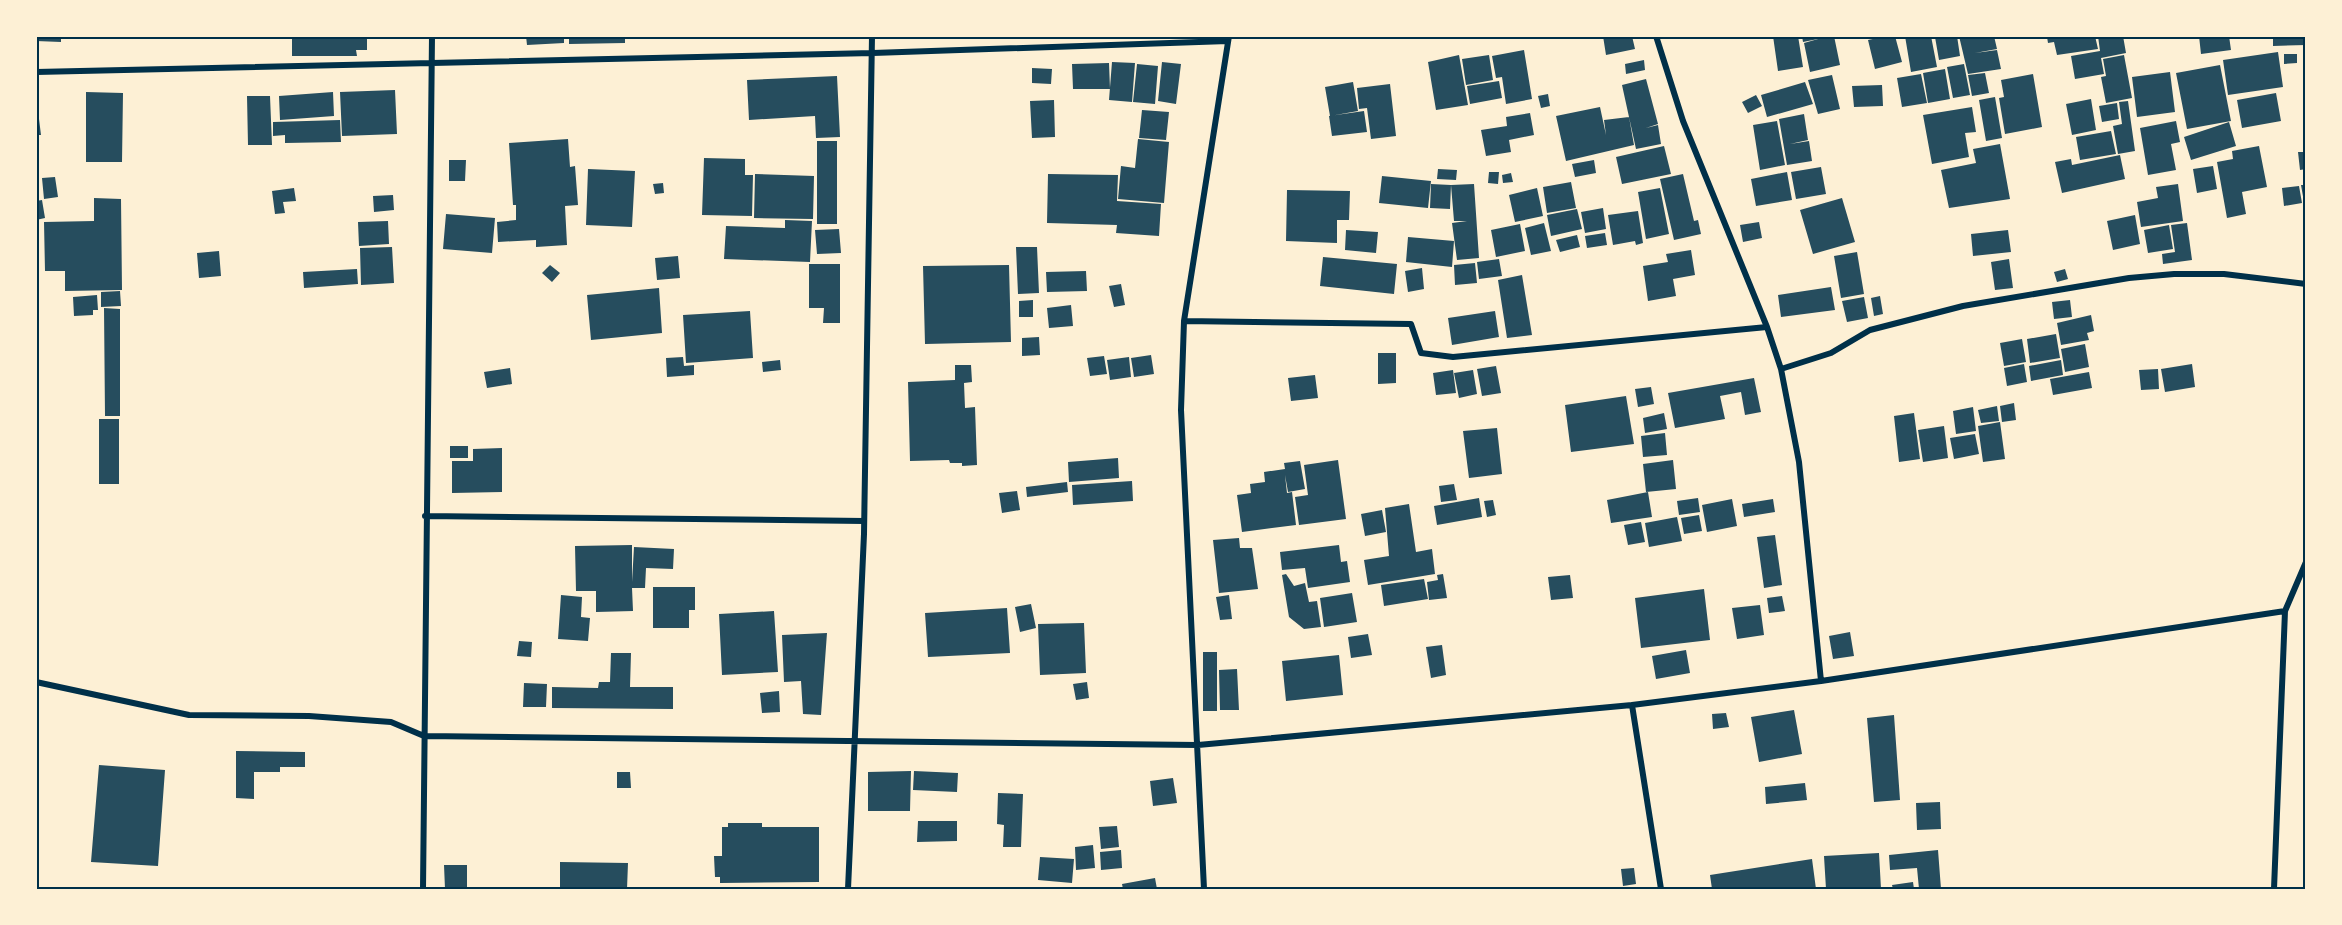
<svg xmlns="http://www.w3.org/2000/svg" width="2342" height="925" viewBox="0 0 2342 925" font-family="Mulish,sans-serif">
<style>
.building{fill:#264d5e}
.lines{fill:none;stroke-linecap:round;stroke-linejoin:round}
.minor{stroke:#003049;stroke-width:6}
.neatline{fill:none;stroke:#003049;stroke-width:2}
</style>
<rect width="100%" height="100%" fill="#fdf0d5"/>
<!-- building -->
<path class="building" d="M36 36H61V42L36 41Z
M292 36H367V50H356L357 56H292Z
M526 36H564V43L527 45Z
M569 36H625V43L569 44Z
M1603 36H1632L1635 49 1606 55Z
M1773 36H1798L1803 67 1778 71Z
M1802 36H1834L1840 65 1810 72 1804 43 1818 39 1803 42Z
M1887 36H1895L1902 62 1875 69 1868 40Z
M1905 36H1931L1937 67 1911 72Z
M1957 36 1960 56 1939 60 1935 37Z
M1959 36H1994L1997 49 1975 53 1997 50 2001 69 1968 74Z
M2095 36 2098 49 2057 55 2054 42 2048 43 2047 37Z
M2098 36H2123L2126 53 2101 58 2104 74 2075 79 2071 56 2100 51Z
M2199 36H2229L2231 50 2201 54Z
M2273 36H2306V45L2273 46Z
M1524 50 1532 99 1506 104 1502 77 1496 78 1492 56Z
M2278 52 2283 87 2228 95 2223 60Z
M2284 54H2297V63L2284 64Z
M1459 55 1468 105 1436 110 1428 62Z
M1489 55 1493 80 1466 85 1462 59Z
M2124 55 2132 98 2106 103 2101 77 2106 76 2103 59Z
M1644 60 1645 70 1626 74 1625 64Z
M1112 62 1135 63 1132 102 1109 100Z
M1162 62 1181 64 1176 104 1158 101Z
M1109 63 1110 89H1073L1072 64Z
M1137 64 1158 66 1155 104 1133 102Z
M1964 64 1970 95 1953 98 1947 67Z
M2220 65 2231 121 2187 129 2176 73Z
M1032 68 1052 69 1051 84 1032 83Z
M1945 69 1950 99 1928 103 1923 73Z
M2170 72 2175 112 2137 117 2132 77Z
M1985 73 1989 93 1972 96 1968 75Z
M1921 74 1927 103 1902 107 1897 78Z
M2033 74 2042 127 2005 134 1999 98 2004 97 2001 80Z
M1832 75 1840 109 1818 114 1808 80Z
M837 76 840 137 816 138 815 116 749 120 747 80Z
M1646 79 1658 124 1646 128 1658 125 1661 144 1636 149 1622 85Z
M1499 81 1502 98 1470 104 1467 86Z
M1353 82 1358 111 1330 116 1325 87Z
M1805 82 1813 104 1767 117 1761 95Z
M1390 84 1396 136 1371 139 1367 108 1359 109 1357 88Z
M1882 85 1883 106 1854 107 1852 86Z
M395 90 397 134 342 136 340 92Z
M86 92 123 93 122 162H86Z
M333 92 334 116 280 120 279 96Z
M2276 93 2281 121 2242 128 2237 100Z
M1548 94 1550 106 1541 108 1538 96Z
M1756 95 1762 106 1748 113 1742 102Z
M247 96H270L272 145H248Z
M1995 97 2002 138 1986 141 1979 100Z
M2091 99 2096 130 2072 135 2066 104Z
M1054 100 1055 137 1032 138 1030 101Z
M2128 101 2135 151 2118 154 2113 126 2122 124 2119 102Z
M2117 103 2119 119 2102 122 2099 106Z
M1600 107 1606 135 1604 120 1629 117 1634 145 1566 161 1556 116Z
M1972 107 1976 132 1965 133 1969 157 1932 164 1923 115Z
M1142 110 1169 112 1166 140 1139 138Z
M1364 111 1367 132 1332 136 1329 116Z
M1530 113 1534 135 1509 140 1511 152 1486 156 1481 130 1507 126 1506 117Z
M1804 114 1808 140 1790 144 1809 141 1812 161 1787 165 1779 119Z
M36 119H39L41 135H36Z
M340 120 341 142 285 143V135L273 136V122Z
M1777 121 1785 165 1760 170 1753 125Z
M2176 121 2180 142 2171 144 2176 170 2148 175 2140 128Z
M2229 122 2236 146 2191 160 2184 137Z
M2111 131 2116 154 2080 160 2076 137Z
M568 139 570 167 575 166 578 205 565 206 567 245 536 247V240L498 242 497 222 516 220V205H513L509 143Z
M1138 139 1169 142 1164 203 1118 199 1121 166 1135 168Z
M817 141H837V224H817Z
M2000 144 2010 199 1949 208 1941 170 1976 163 1973 149Z
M1664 146 1671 174 1622 184 1616 157Z
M2259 146 2267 187 2242 192 2246 214 2227 218 2217 162 2233 159 2232 151Z
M2298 152H2306V169L2300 170Z
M2120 155 2125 179 2062 193 2055 162 2071 159 2072 165Z
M704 158 745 159V175H753L752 216 702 215Z
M449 160H466L465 181H449Z
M1594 160 1596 173 1575 177 1572 164Z
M2213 166 2217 189 2197 193 2193 169Z
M1821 167 1826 194 1796 199 1791 172Z
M588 169 635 171 632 227 586 225Z
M1438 169 1457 170 1456 180 1437 179Z
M1489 172H1499L1498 184 1488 183Z
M1787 172 1792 200 1756 206 1751 179Z
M1511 173 1513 182 1503 183 1502 175Z
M755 174 814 176 813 219 754 218Z
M1048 174 1118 175 1117 201 1161 204 1159 236 1116 233 1117 225 1047 223Z
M1683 174 1694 221 1698 220 1701 234 1674 240 1660 179Z
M1382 176 1431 181 1428 208 1379 203Z
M55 177 58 197 44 199 42 178Z
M1571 182 1576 208 1547 213 1543 187Z
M663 183 664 193 655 194 653 184Z
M1431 184 1451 185 1450 209 1430 208Z
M1474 184 1479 258 1457 260 1452 223 1467 221H1454L1451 185Z
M2178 184 2183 221 2141 227 2137 202 2158 198 2156 187Z
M2301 185H2306V202H2304Z
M2299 186 2302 203 2284 206 2282 188Z
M294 188 296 201 283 202 285 213 275 214 272 191Z
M1537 188 1543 216 1515 222 1509 195Z
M1660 188 1669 234 1646 239 1638 192Z
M1287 190 1350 191 1349 220H1337V243L1286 241Z
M393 195 394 210 374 212 373 196Z
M94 198 121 199 122 290 65 291V271H45L44 222 94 221Z
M1842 198 1855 242 1813 254 1800 210Z
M42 200 45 218 36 220V201Z
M1603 208 1606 229 1585 233 1581 212Z
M1577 209 1582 229 1551 236 1547 215Z
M1638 211 1643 243 1636 245 1635 241 1613 245 1608 215Z
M446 214 495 218 492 253 443 249Z
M2135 215 2140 244 2113 250 2107 221Z
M785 220 812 221 810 262 724 259 726 226 785 228Z
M388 221 389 244 359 246 358 222Z
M1759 222 1762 238 1743 242 1740 225Z
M1544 223 1551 251 1531 255 1525 228Z
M2187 223 2192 260 2163 264 2162 254 2175 252 2171 225Z
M1520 224 1525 251 1496 257 1491 230Z
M2169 225 2173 249 2148 253 2144 230Z
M839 229 841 253 817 254 815 230Z
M1346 230 1378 232 1376 253 1345 250Z
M2008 230 2011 252 1973 256 1971 234Z
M1605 233 1607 245 1587 248 1585 236Z
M1577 235 1580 247 1560 252 1556 240Z
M1408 237 1454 241 1452 267 1406 262Z
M392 247 394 283 361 285 360 248Z
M1016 247H1037L1039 293 1018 294Z
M1691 250 1695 275 1673 279 1676 296 1648 301 1643 266 1668 262 1666 254Z
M219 251 221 276 199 278 197 253Z
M1857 252 1864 294 1841 298 1834 256Z
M678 256 680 278 657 280 655 258Z
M1323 257 1397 264 1394 294 1320 286Z
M1499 259 1502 276 1479 279 1477 262Z
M2009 259 2013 288 1995 290 1991 262Z
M1475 263 1477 283 1455 285 1454 265Z
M809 264H840V323H823L824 308H809Z
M550 265 560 273 552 282 542 273Z
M1009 265 1011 342 925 344 923 266Z
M1422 268 1424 289 1408 292 1405 271Z
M357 269 358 284 304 288 303 272Z
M2065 269 2068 279 2057 282 2054 272Z
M1086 271 1087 291 1047 292 1046 272Z
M1522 275 1532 335 1507 338 1498 280Z
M1121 284 1125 305 1114 307 1109 286Z
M1831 287 1835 310 1781 317 1778 295Z
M659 288 662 333 591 340 587 295Z
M120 291 121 306 101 307V292Z
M97 295 98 310H93V315L74 316 73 297Z
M1880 296 1883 314 1874 316 1871 298Z
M1864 297 1868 318 1847 322 1842 301Z
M1033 300V317H1019V301Z
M2070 300 2072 317 2054 319 2052 302Z
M1071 305 1073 326 1049 328 1047 308Z
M104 308 120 309V416H105Z
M750 311 753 358 686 363 683 315Z
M1495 311 1499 337 1452 345 1448 318Z
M2091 315 2094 331 2087 333 2089 340 2061 345 2057 323Z
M2056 334 2060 358 2030 363 2027 339Z
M1039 337 1040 355 1022 356V338Z
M2022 339 2026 362 2004 366 2000 343Z
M2085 344 2089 367 2065 372 2061 349Z
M1378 353H1396V383L1378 384Z
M1151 355 1154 374 1134 377 1131 358Z
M1104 356 1107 374 1090 376 1087 358Z
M683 357 684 366 694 365V375L667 377 666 358Z
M1129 357 1131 377 1110 380 1107 360Z
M780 360 781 370 763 372 762 362Z
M2061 360 2063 375 2031 381 2029 366Z
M2024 364 2027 382 2007 386 2004 368Z
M2192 364 2195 387 2165 392 2161 369Z
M955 365H971L972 382 964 383 965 408 975 407 977 465 962 466V463H950L949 460 910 461 908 382 955 380Z
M1496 366 1501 393 1482 396 1477 369Z
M510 368 512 384 487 388 484 372Z
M2158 369 2159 389 2141 390 2139 370Z
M1453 370 1456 393 1436 395 1433 373Z
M1473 370 1477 394 1459 398 1454 373Z
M2089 372 2092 388 2053 395 2050 379Z
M1315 375 1318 398 1291 401 1288 378Z
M1754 378 1761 412 1745 415 1741 392 1720 396 1725 419 1675 428 1668 393Z
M1651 387 1654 404 1638 407 1635 389Z
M1626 396 1634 444 1571 452 1565 405Z
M2014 403 2016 420 2002 422 2000 406Z
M1997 406 1999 421 1981 423 1978 410Z
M1973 407 1976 431 1956 434 1953 411Z
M1664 413 1667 429 1645 433 1643 418Z
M1914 413 1920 459 1899 462 1894 416Z
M99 419H119V484H99Z
M2000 422 2005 459 1983 462 1978 426Z
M1944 426 1948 458 1923 462 1918 430Z
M1497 428 1502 474 1469 478 1463 431Z
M1665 433 1667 455 1643 457 1641 436Z
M1975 434 1979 454 1954 459 1950 438Z
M450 446H468V458H450Z
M502 448V492L452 493V461H473V449Z
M1118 458 1119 478 1069 482 1068 462Z
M1338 460 1346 519 1299 525 1295 497 1308 495 1304 465Z
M1673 460 1676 489 1646 492 1643 464Z
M1300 461 1305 489 1288 492 1285 475 1287 493 1292 492 1296 525 1242 532 1237 495 1251 493 1250 484 1265 482 1264 472 1285 469 1284 463Z
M1132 481 1133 501 1073 505 1072 485Z
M1067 482 1068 492 1027 497 1026 487Z
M1454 484 1457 500 1441 502 1439 486Z
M1017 491 1020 510 1002 513 999 493Z
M1648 492 1652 517 1611 523 1607 500Z
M1479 498 1482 517 1437 525 1434 506Z
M1698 498 1700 512 1679 515 1677 501Z
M1732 499 1737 526 1707 532 1702 505Z
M1773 499 1775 512 1744 517 1742 504Z
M1493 500 1496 515 1487 517 1484 501Z
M1409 504 1416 552 1432 549 1435 574 1368 585 1364 560 1389 556 1385 508Z
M1382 510 1386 532 1365 536 1361 514Z
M1699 515 1702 531 1684 534 1681 518Z
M1677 517 1682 541 1649 547 1645 523Z
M1641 522 1645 542 1628 545 1624 525Z
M1775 535 1782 585 1764 588 1757 537Z
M1239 538 1240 548H1252L1258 589 1219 593 1213 540Z
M632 545V582L634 547 674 549 673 569 646 568 645 588H632L633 611 596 612V591H576L575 546Z
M1339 545 1341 562 1347 561 1350 582 1308 588 1305 568 1282 570 1280 552Z
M1286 574 1294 586 1305 583 1309 602 1317 601 1321 627 1304 629 1289 617 1282 575Z
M1443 574 1447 598 1429 600 1427 582 1438 580 1437 575Z
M1570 575 1573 598 1551 600 1548 577Z
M1424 579 1428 599 1384 606 1381 585Z
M653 587H695V610H689V628H653Z
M1704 589 1710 640 1641 648 1635 598Z
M1352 593 1357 622 1324 627 1320 598Z
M561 595 582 597 581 617 590 618 588 641 558 639Z
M1229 595 1232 619 1220 620 1216 597Z
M1782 596 1785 611 1769 613 1767 598Z
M1031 604 1036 628 1020 632 1015 607Z
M1760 605 1764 635 1737 639 1732 608Z
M1007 608 1010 653 928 657 925 613Z
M774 611 778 672 722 675 719 614Z
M1084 623 1086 673 1040 675 1038 624Z
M1850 632 1854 656 1833 659 1829 636Z
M827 633 821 715 803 714 801 681 784 682 782 635Z
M1368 634 1372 655 1351 658 1348 637Z
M519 641 532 642 531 657 517 656Z
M1442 645 1446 675 1431 678 1426 647Z
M1686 650 1690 673 1656 679 1652 656Z
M1203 652H1217V711H1203Z
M611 653H631L630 687H673V709L552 708V687L598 688 599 682H610Z
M1339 655 1343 695 1286 701 1282 661Z
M1237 669 1239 710H1220L1219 670Z
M1087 682 1089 698 1076 700 1073 684Z
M524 683 547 684 546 707H523Z
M779 691 780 712 762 713 760 693Z
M1794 710 1802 754 1759 762 1751 717Z
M1726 713 1729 727 1713 729 1712 714Z
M1894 715 1900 800 1874 802 1867 718Z
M236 751 305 752V767H280V772H254V799L236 798Z
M99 765 165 770 158 866 91 862Z
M911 771 910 811H868V772Z
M914 771 958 773 957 792 913 790Z
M617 772H630L631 788H617Z
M1173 778 1177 803 1153 806 1150 781Z
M1805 783 1807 800 1766 804 1765 787Z
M998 793 1023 794 1021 847H1003L1004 825 997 824Z
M1940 802 1941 829 1917 830 1916 803Z
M918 821H957V841L917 842Z
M728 823H762V827H819V882L720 883V877H715L714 856H722V827H728Z
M1117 826 1119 847 1101 849 1099 827Z
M1093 845 1095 868 1076 870 1075 847Z
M1121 850 1122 868 1101 870 1100 852Z
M1938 850 1941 889H1919L1917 868 1890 870 1889 855Z
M1879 853 1881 889H1826L1824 856Z
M1040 857 1074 859 1072 883 1038 880Z
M1812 859 1816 889H1712L1710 875Z
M560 862 628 863 627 889H560Z
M444 865H467V889H445Z
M1634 868 1636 884 1623 886 1621 869Z
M1155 878 1157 889H1123L1122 884Z
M1913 882 1914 889H1893L1892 885Z"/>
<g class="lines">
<!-- minor -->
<path class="minor" d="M1656 36 1683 121 1767 327 1781 369 1799 462 1821 681
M36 72 873 53 1228 41
M1184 321 1411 324 1421 353 1453 357 1767 327
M1781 369 1831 353 1870 330 1963 306 2129 278 2174 274H2224L2306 284
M425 516 864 521
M36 682 189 715 309 716 391 722 424 736 1198 745 1632 705 1821 681 2285 611 2306 562
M1632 705 1661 889
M423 889 432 36
M848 889 864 534 872 36
M1204 889 1181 410 1184 321 1229 36
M2274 889 2285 611"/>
</g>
<!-- border -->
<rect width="2342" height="925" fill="none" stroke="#fdf0d5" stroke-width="75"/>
<rect x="38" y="38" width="2266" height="850" class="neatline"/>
</svg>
